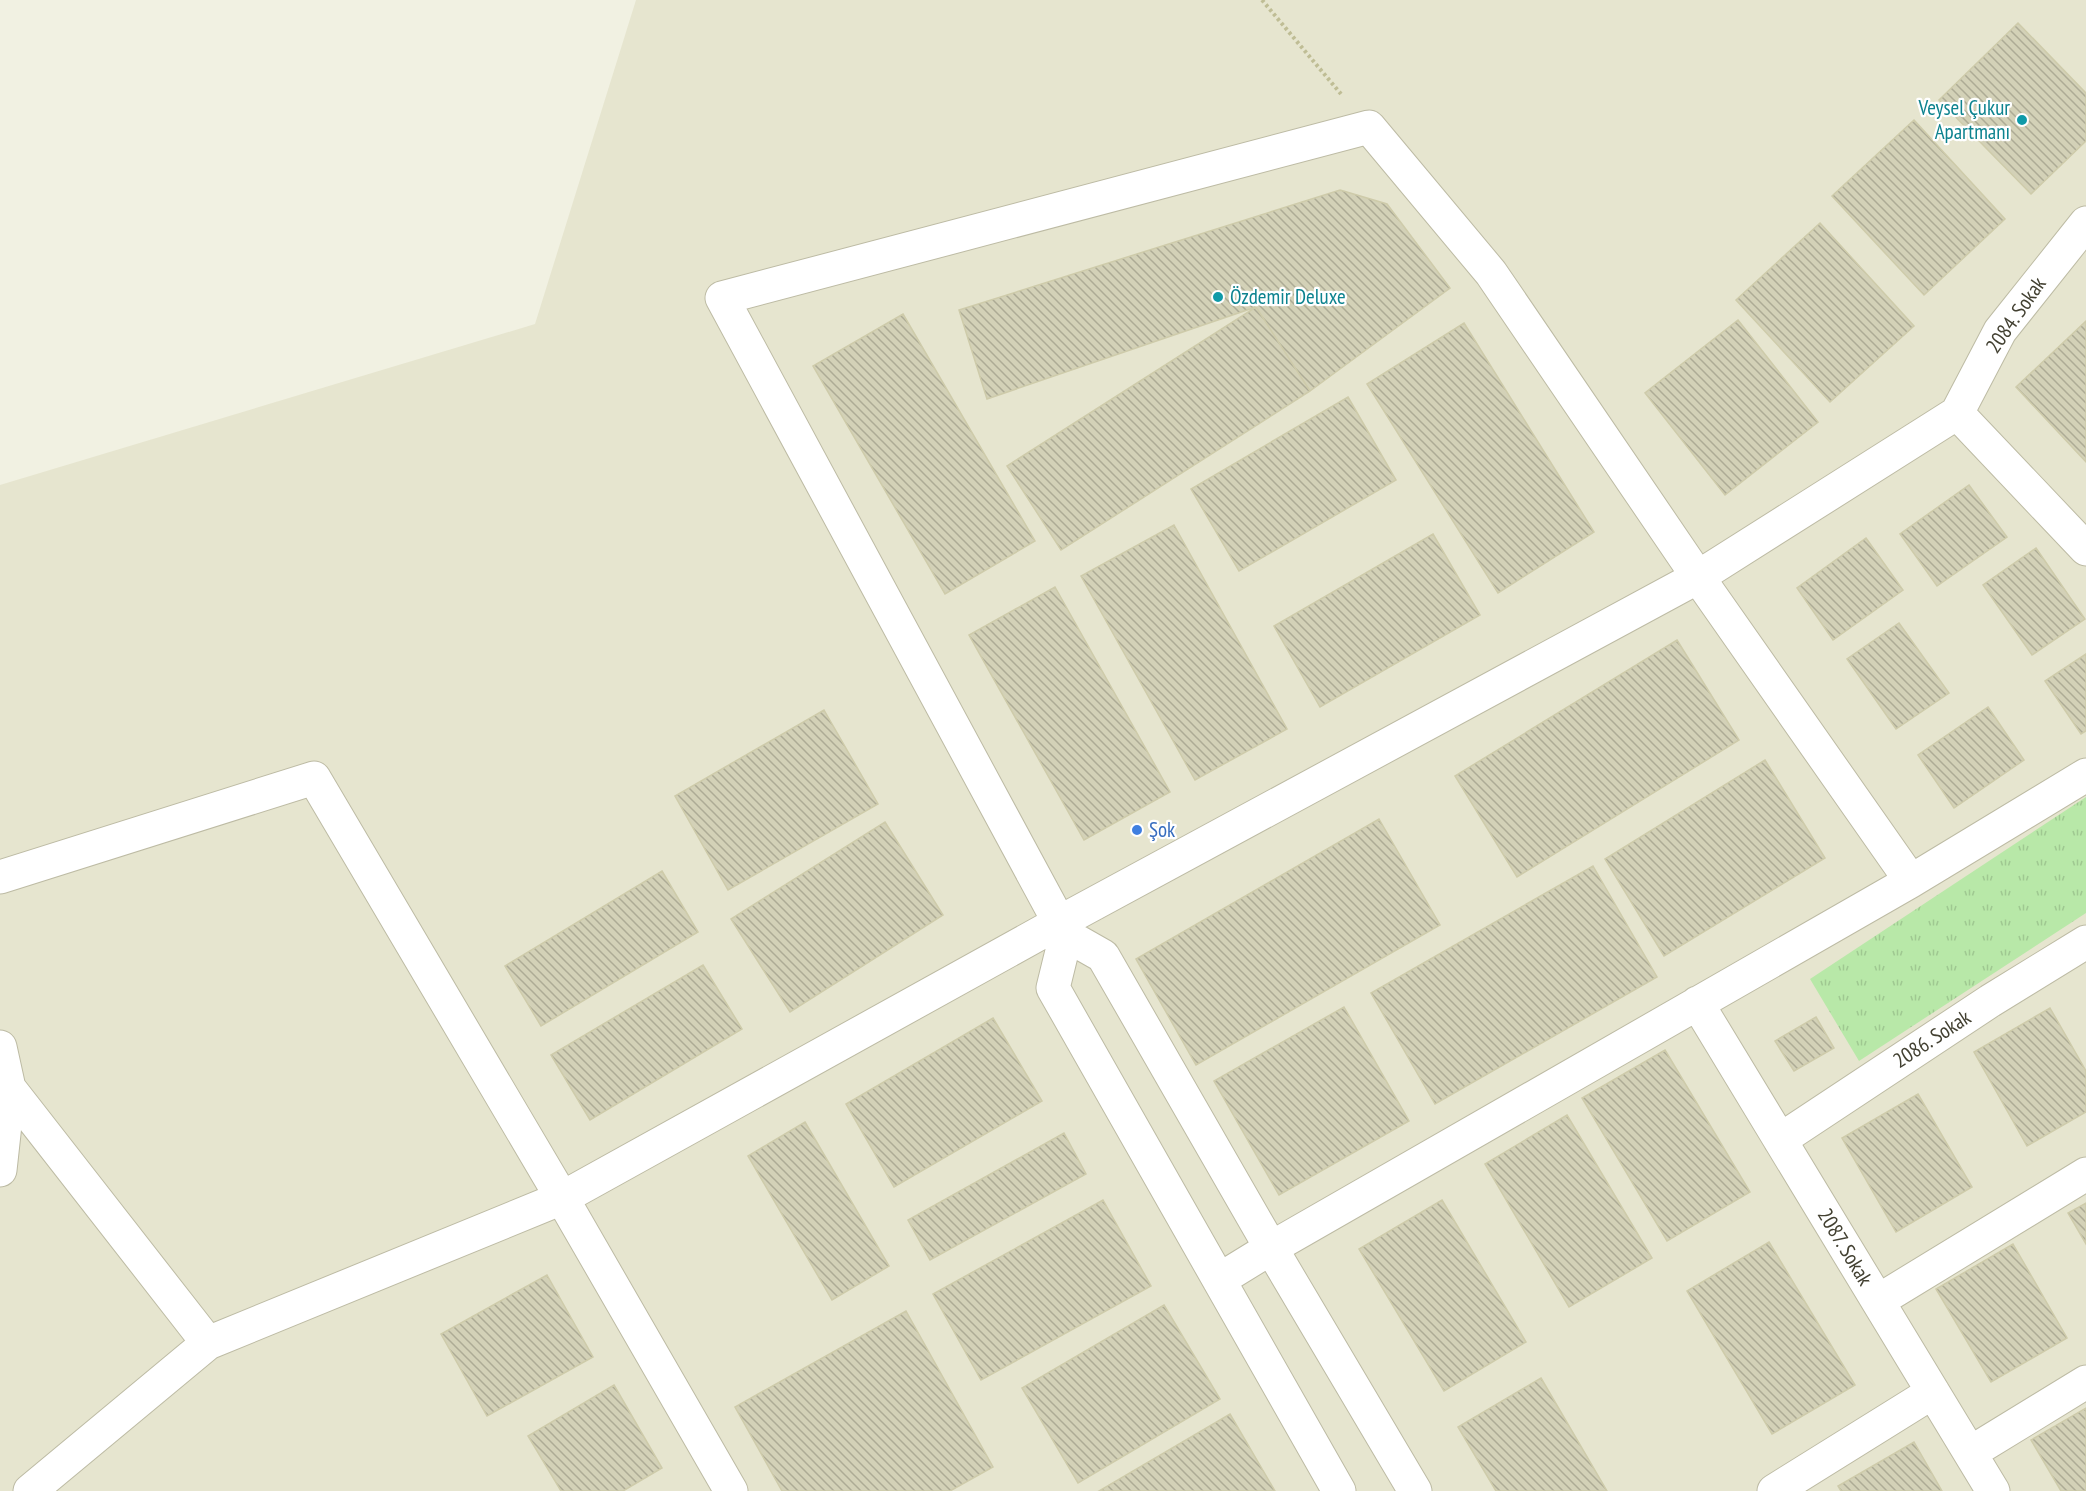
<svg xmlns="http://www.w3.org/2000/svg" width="2086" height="1491" viewBox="0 0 2086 1491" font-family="'PT Sans Narrow',sans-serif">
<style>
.residential{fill:#e6e5cf}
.grass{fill:url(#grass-tufts)}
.building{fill:url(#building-back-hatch);stroke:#cecbaa;stroke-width:1.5}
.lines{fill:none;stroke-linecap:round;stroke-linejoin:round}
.street-casing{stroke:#bdbba4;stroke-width:35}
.path{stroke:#bfbd95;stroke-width:4;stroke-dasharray:3 3;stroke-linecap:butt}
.street{stroke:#fff;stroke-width:33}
.culture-dot{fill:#0f9aa8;stroke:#fff;stroke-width:2}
.shop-dot{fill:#3f7fe0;stroke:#fff;stroke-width:2}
.labels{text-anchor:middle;stroke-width:4.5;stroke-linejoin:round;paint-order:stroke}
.culture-label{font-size:21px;fill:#0d838f;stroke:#fff;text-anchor:end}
.street-label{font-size:21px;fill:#434132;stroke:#fff}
.shop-label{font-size:21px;fill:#366cbe;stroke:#fff;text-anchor:start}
</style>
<defs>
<pattern id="grass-tufts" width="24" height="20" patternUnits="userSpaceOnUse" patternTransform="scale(1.5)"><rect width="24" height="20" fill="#b8e8a8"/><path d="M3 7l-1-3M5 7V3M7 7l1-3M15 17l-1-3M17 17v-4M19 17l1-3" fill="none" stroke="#9fc891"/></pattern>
<pattern id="building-back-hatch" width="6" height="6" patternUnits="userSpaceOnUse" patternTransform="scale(1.5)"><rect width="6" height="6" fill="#d3d1b7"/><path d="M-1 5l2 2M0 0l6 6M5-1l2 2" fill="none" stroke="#adab95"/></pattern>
</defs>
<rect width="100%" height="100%" fill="#f1f1e2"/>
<!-- residential -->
<path class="residential" d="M636 0H2086V1491H0V485L535 324Z"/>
<!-- grass -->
<path class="grass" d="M2086 797V913L1859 1061 1810 979Z"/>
<!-- building -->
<path class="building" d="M2018 23 2086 93V141L2031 194 1939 100Z
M1914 120 2005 219 1924 295 1832 196Z
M1340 190 1387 204 1450 288 1310 391 1256 307 987 399 959 310Z
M1820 223 1914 326 1830 402 1736 300Z
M1256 307 1310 391 1061 550 1007 466Z
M903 314 1035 541 945 594 813 366Z
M1738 320 1818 422 1725 495 1645 393Z
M2086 321V462L2016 387Z
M1464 323 1594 532 1498 593 1367 384Z
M1348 397 1396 480 1239 571 1191 489Z
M1969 485 2007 537 1937 586 1900 534Z
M1174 525 1287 729 1195 780 1081 576Z
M1433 534 1480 615 1320 707 1274 626Z
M1866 538 1903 590 1833 640 1797 588Z
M2036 548 2085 619 2032 655 1983 585Z
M1055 587 1170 792 1084 840 969 635Z
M1899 623 1949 693 1896 729 1847 659Z
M1677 640 1739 740 1517 877 1455 776Z
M2086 654V731L2081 734 2045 681Z
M1988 707 2024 760 1954 808 1918 755Z
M824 710 878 804 728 890 675 796Z
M1765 760 1825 858 1664 956 1605 859Z
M1379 819 1440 925 1196 1065 1136 959Z
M885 822 943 915 790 1012 731 919Z
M1593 866 1657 977 1435 1104 1371 993Z
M662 871 698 932 541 1026 505 966Z
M703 965 742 1029 590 1120 551 1055Z
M1344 1007 1409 1121 1279 1195 1214 1081Z
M2050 1008 2086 1071V1112L2027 1146 1974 1052Z
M1816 1017 1834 1048 1794 1071 1775 1041Z
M993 1018 1042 1101 894 1187 846 1104Z
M1665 1050 1750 1192 1667 1241 1582 1098Z
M1918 1094 1972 1187 1896 1232 1842 1138Z
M1567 1115 1652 1258 1569 1307 1485 1164Z
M805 1122 889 1266 832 1300 748 1156Z
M1064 1133 1086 1174 930 1260 908 1220Z
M1103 1200 1151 1286 981 1380 933 1294Z
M1442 1200 1526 1342 1444 1391 1359 1249Z
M2086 1203V1244L2068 1213Z
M1769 1242 1855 1385 1772 1434 1687 1291Z
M2013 1244 2067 1338 1991 1382 1936 1289Z
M547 1275 593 1357 487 1416 441 1334Z
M1164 1305 1220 1399 1078 1483 1022 1388Z
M906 1311 993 1467 950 1491H782L735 1407Z
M1541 1378 1607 1491H1496L1458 1427Z
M614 1385 662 1468 623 1491H561L528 1436Z
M2086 1408V1491H2061L2031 1440Z
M1230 1414 1275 1491H1099Z
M1914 1442 1942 1491H1841L1838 1486Z"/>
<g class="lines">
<!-- street casing -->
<g class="street-casing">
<path id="street" d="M1957 413 2000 331 2086 223
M1957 413 2086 549
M0 877 314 778 562 1198 731 1491
M1066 935 1053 988 1339 1491
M1697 1003 1993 1491
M0 1047 9 1088 0 1170
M0 1080 9 1088 208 1343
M1780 1140 1990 1001 2086 942
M1219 1280 1271 1248 1911 881 2086 775
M1878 1301 2086 1174
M1970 1453 2086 1382
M30 1491 208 1343 562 1198 1060 922 1698 577 1957 413
M1415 1491 1271 1248 1103 956 1066 935 722 298 1369 127 1491 273 1698 577 1911 881
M1774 1491 1933 1392"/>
</g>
<!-- path -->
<path class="path" d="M1262 0 1341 94"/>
<!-- street -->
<use href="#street" class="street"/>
</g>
<!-- markers -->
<g class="culture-dot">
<circle cx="2022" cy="120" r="6"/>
<circle cx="1218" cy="297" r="6"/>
</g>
<circle class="shop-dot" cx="1137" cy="830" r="6"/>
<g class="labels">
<!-- culture labels -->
<g class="culture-label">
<text x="2010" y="115">Veysel Çukur<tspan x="2010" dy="24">Apartmanı</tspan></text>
<text x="1230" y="304" text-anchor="start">Özdemir Deluxe</text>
</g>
<!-- street labels -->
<g class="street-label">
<text transform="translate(2016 315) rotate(-55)" y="7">2084. Sokak</text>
<text transform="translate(1932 1039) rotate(-33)" y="7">2086. Sokak</text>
<text transform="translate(1845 1247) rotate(59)" y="7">2087. Sokak</text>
</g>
<!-- shop labels -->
<g class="shop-label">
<text x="1149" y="837">Şok</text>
</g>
</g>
</svg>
